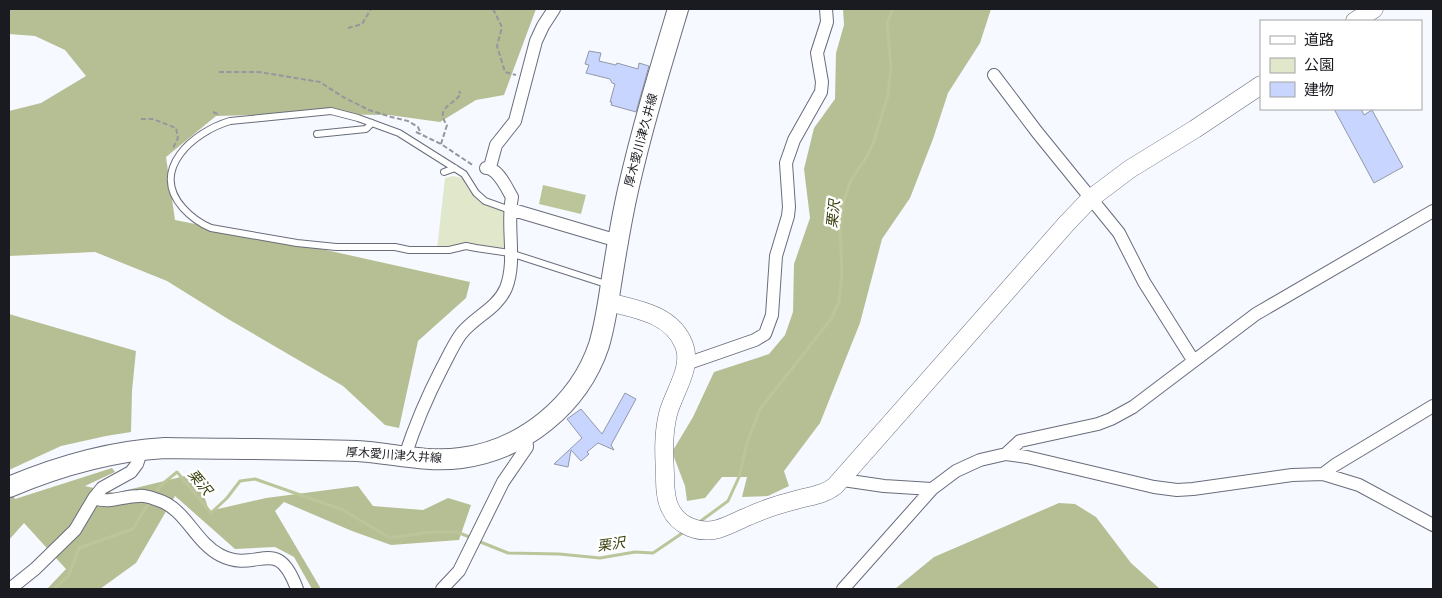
<svg xmlns="http://www.w3.org/2000/svg" width="1442" height="598" viewBox="0 0 1442 598" font-family="'Source Sans 3','Noto Sans JP',sans-serif">
<style>
.green{fill:#e1e7cb}
.forest{fill:#b6bf94}
.water{fill:#bcc59a}
.lines{fill:none;stroke-linecap:round;stroke-linejoin:round}
.stream{stroke:#bcc59a;stroke-width:3}
.building{fill:#c8d5fe;stroke:#9499a8}
.lane-casing{stroke:#696d7b;stroke-width:8}
.street-casing{stroke:#696d7b;stroke-width:14}
.secondary-casing{stroke:#696d7b;stroke-width:19}
.primary-casing{stroke:#696d7b;stroke-width:22}
.path{stroke:#95979d;stroke-width:2;stroke-dasharray:5 2.5;stroke-linecap:butt}
.lane{stroke:#fff;stroke-width:6}
.street{stroke:#fff;stroke-width:12}
.secondary{stroke:#fff;stroke-width:18}
.primary{stroke:#fff;stroke-width:20}
.labels{text-anchor:middle;stroke-width:5;stroke-linejoin:round;paint-order:stroke}
.street-label{font-size:12px;fill:#1a1b21;stroke:#fff}
.water-label{font-size:14px;font-style:italic;fill:#383f0c;stroke:#fff}
</style>
<rect width="100%" height="100%" fill="#f6f9ff"/>
<!-- green -->
<path class="green" d="M453 176 462 178C473 199 481 206 505 211L506 247 502 251 489 249H437L445 178Z"/>
<!-- forest -->
<path class="forest" d="M9 9H536L504 95 476 100 440 122 389 115 298 114 216 116 166 157 175 220 326 250 470 282 466 298 418 341 399 428 385 425 343 386 228 319 167 281 95 252 9 256V111L41 103 86 76 65 50 35 36 9 34Z
M843 9H991L980 43 948 93 933 139 910 198 882 239 860 323 820 423 784 471 789 486 768 496 742 497 747 477H722L705 498 687 501 685 486 672 452 693 417 714 372 769 354 785 335 793 312 794 264 810 218 804 169 814 128 835 99 836 53 844 25Z
M9 314 136 351 132 391 131 432 106 436 61 446 9 470Z
M112 468 115 472 85 486 115 493 197 473 209 511 266 498 358 486 373 506 423 510 448 498 471 505 459 540 391 545 352 531 284 502 275 511 321 589H312L294 557 275 547 235 549 175 496 136 563 100 589H47L66 569 24 523 9 540V488L15 499Z
M1059 503 1075 504 1096 517 1131 563 1160 589H895L934 557Z"/>
<!-- water -->
<path class="water" d="M543 185 586 195 581 214 539 204Z"/>
<g class="lines">
<!-- stream -->
<path class="stream" d="M154 496 160 486 177 472 211 513 227 498 240 481 255 479 343 510 390 538 430 532H457L472 538
M698 523 728 501 739 477 747 443 760 409 831 319 839 302 842 273 840 227 843 202 851 180 867 156 874 141 888 95 891 67 887 23 893 9
M478 541 508 553 559 554 600 558 635 552 653 553 684 532
M54 589 69 575 79 548 133 529 150 501"/>
</g>
<!-- building -->
<path class="building" d="M589 51 601 53 599 61 616 65 617 63 638 69 639 63 649 66 636 112 611 105 612 102H610L615 84 612 83 610 79 586 73 589 65 585 64Z
M1334 109H1361L1364 115 1372 110 1403 167 1374 183Z
M625 393 636 399 611 445 614 450 598 443 587 452 589 454 581 461 571 450 568 467 554 464 582 438 567 419 581 409 602 434Z"/>
<g class="lines">
<!-- lane casing -->
<g class="lane-casing">
<path id="lane" d="M317 134 366 129 372 123
M444 172 455 168
M510 210 485 201 476 193 464 174 399 133 358 118 331 111 230 121C193 132 149 170 183 208 191 217 199 223 211 228L297 243 336 247H395L409 250H449L466 246 476 248 510 253 609 285"/>
</g>
<!-- street casing -->
<g class="street-casing">
<path id="street" d="M994 75 1037 132 1119 233 1144 282 1193 360
M490 167 496 145 515 121 536 41 543 26 554 9
M510 209 618 241
M686 364 755 340 765 334 772 315 776 256 788 216 789 207 786 163 794 140 821 92 822 82 817 53 827 22 826 9
M1006 454 1020 441 1098 424 1111 419 1133 407 1256 314 1433 211
M405 456C415 425 427 397 442 368 448 357 453 345 461 334 474 317 497 309 506 288 517 260 506 226 512 197 506 187 498 168 486 168
M1323 474 1335 465 1433 406
M843 480 884 486 932 489 956 471 980 460 1006 454 1027 457 1154 487 1177 490 1193 489 1292 475 1323 474 1359 485 1433 525
M94 498C111 504 122 496 139 496 145 495 152 498 158 500 185 508 195 542 220 555 258 575 276 532 297 589
M10 589 35 569 75 530 94 498 102 488 131 472 137 464 142 449
M442 589 459 571 503 482 527 447 526 435
M843 589 932 489"/>
</g>
<!-- secondary casing -->
<g class="secondary-casing">
<path id="secondary" d="M1355 21 1374 9
M608 302C636 309 672 314 684 345 693 368 673 393 668 414 663 434 664 454 665 474 665 485 665 498 670 508 678 526 699 534 718 529 729 526 739 520 749 516 764 509 780 504 796 500 810 496 824 495 835 486L1067 223 1090 199 1130 169 1195 129 1261 85"/>
</g>
<!-- primary casing -->
<g class="primary-casing">
<path id="primary" d="M9 487C59 466 110 451 165 448 229 449 293 449 357 451 391 453 426 463 461 458 523 450 579 405 599 345 605 325 608 304 611 284 616 252 621 221 628 190 642 128 660 69 678 9"/>
</g>
<!-- path -->
<path class="path" d="M493 9 502 27 497 46 505 72 516 75
M348 28 362 24 371 9
M219 72H259L320 82 343 97 369 110 391 117 408 121 418 127 421 134
M213 112 220 115
M141 119H153L176 128 178 138 173 148
M416 132 441 144 474 166
M441 144 447 125C435 109 451 106 461 94L459 91"/>
<!-- lane -->
<use href="#lane" class="lane"/>
<!-- street -->
<use href="#street" class="street"/>
<!-- secondary -->
<use href="#secondary" class="secondary"/>
<!-- primary -->
<use href="#primary" class="primary"/>
</g>
<g class="labels">
<!-- street labels -->
<g class="street-label">
<text transform="translate(641 140) rotate(-75)" y="4">厚木愛川津久井線</text>
<text transform="translate(394 455) rotate(4)" y="4">厚木愛川津久井線</text>
</g>
<!-- water labels -->
<g class="water-label">
<text transform="translate(833 214) rotate(-84)" y="5">栗沢</text>
<text transform="translate(200 482) rotate(50)" y="5">栗沢</text>
<text transform="translate(611 544) rotate(-8)" y="5">栗沢</text>
</g>
</g>
<!-- border -->
<rect width="1442" height="598" fill="none" stroke="#1a1b21" stroke-width="20"/>
<!-- legend -->
<rect x="1260" y="20" width="162" height="90" fill="#ffffff" stroke="#a3a4a6"/>
<rect x="1270" y="36" width="25" height="8" fill="#ffffff" stroke="#a3a4a6"/>
<text x="1304" y="45" font-size="15" fill="#1a1b21">道路</text>
<rect x="1270" y="58" width="25" height="15" fill="#e1e7cb" stroke="#a3a4a6"/>
<text x="1304" y="70" font-size="15" fill="#1a1b21">公園</text>
<rect x="1270" y="82" width="25" height="15" fill="#c8d5fe" stroke="#a3a4a6"/>
<text x="1304" y="95" font-size="15" fill="#1a1b21">建物</text>
</svg>
